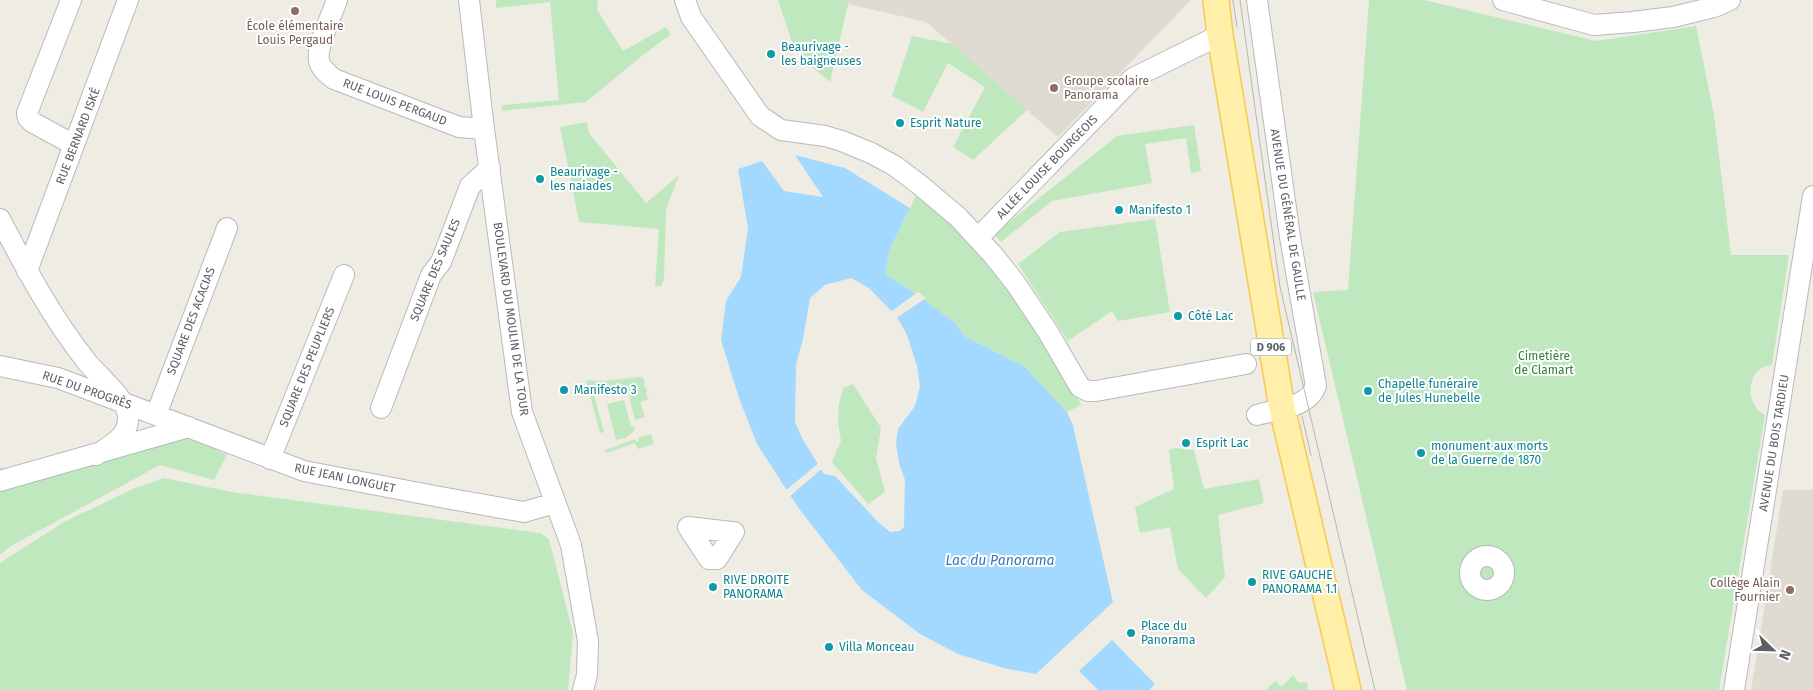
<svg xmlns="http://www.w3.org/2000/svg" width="1813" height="690" viewBox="0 0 1813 690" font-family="'Fira Sans',sans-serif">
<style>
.education{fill:#dfdbd2}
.green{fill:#bfe8be}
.water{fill:#a3d9ff;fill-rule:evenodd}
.pier{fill:#efece3}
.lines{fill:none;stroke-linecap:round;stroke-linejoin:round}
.minor-casing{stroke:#b6babe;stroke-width:22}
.major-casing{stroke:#fac751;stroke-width:28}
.minor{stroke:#fff;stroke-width:20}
.major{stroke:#ffefa8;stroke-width:25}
.tram{stroke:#b5b6b6;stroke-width:1}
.education-dot{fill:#8d6e63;stroke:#fff;stroke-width:2}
.culture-dot{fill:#0f9aa8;stroke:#fff;stroke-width:2}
.labels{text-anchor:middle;stroke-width:4;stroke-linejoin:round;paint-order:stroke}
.shield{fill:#fff;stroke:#8c9093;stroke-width:1}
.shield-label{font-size:11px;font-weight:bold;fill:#5b6065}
.education-label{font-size:12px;fill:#785e54;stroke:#fff}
.culture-label{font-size:12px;fill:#0d838f;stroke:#fff;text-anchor:start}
.street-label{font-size:12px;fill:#5b6065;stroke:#fff}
.park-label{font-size:12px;fill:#2e8230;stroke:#fff}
.water-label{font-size:14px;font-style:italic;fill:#3a79b8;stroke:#fff}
</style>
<rect width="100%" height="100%" fill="#efece3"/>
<!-- education -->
<path class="education" d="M849 0H1191L1058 137 926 22 848 4Z
M1783 490H1813V690H1751Z"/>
<!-- green -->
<path class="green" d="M496 0H598L597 10 623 51 666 27 671 34 643 55 586 102 501 111 503 105 559 100 550 2 496 8Z
M778 0H849L830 82 811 66 792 42Z
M1369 0H1424L1596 41 1696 26 1714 115 1731 255H1789L1772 365C1747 366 1743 404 1765 415L1719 690H1407L1313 292 1348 290Z
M912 36 952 44 1027 110 973 160 953 147 985 87 948 63 923 112 892 96Z
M587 122 589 133 646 203 679 175 666 209 664 279 661 286H655L659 229 579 222 560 127Z
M1194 125 1201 171 1191 173 1186 138 1145 144 1152 183 1052 201 1001 242 994 234 1117 136Z
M919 190 971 238 1055 354 1081 405 1067 412 1025 367 966 337 954 322 916 294 885 274 889 251Z
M1155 219 1170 312 1118 321 1112 311 1068 341 1018 264 1060 232Z
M642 377 645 382 644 386 647 390 646 396 649 399 640 402 645 417 635 420 627 388 593 392 604 432 600 433 586 380 600 381Z
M853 384 881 428 876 458 885 492 868 504 832 462 841 441 838 422 839 404 843 388Z
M624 400 631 426H634L635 430 626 438 616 440 607 404Z
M185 433 227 455 214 480 160 465 11 546 0 555V468L80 462Z
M651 434 654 444 638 449 635 443 606 453 605 450 635 439 636 442 639 441 638 438Z
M1174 448 1194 450 1204 489 1259 479 1264 503 1218 515 1225 577 1206 598 1178 569 1170 527 1140 533 1135 507 1174 489 1169 450Z
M164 478 232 492 540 533 549 539 573 633 568 690H0V563L64 522 135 488Z
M1293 675 1298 682 1307 683 1308 690H1266L1275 681 1282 687Z"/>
<!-- water -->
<path class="water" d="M795 155 845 168 910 208 889 251 885 274 916 294 954 322 966 337 1025 367 1067 412 1073 425 1113 602 1036 674 1004 668 958 654 920 634 862 590 797 506 757 444 739 398 721 340 726 301 741 277 748 228 738 169 762 161 784 191 823 197ZM851 278 869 288 897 317 907 335 917 366 920 387 915 406 898 429 896 444 899 463 905 480 904 527 900 531 890 532 878 522 835 476 824 474 802 438 795 422 796 365 803 339 810 298 825 285Z
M1112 640 1155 684 1149 690H1098L1079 671Z"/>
<!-- pier -->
<path class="pier" d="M918 292 926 298 895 319 889 313Z
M1069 411 1076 424 1115 601 1113 602 1073 425 1067 412Z
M820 462 823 468 789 497 785 491Z"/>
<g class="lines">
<!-- minor casing -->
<g class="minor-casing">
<path id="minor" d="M71 0 27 113 28 118 32 122 74 145
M337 0C332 15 316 46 319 61 321 69 328 74 334 79L459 127 484 129
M469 0 484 129 522 412 571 545 588 641 587 675 583 690
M685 0 691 17 760 116 781 130 825 136 842 141 871 153 895 166 920 185 958 217 994 256 1016 284 1048 332 1080 387 1088 391H1096L1246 364
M1257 0 1290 237 1316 386C1308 408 1277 409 1257 415
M1503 0 1594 25 1633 22 1673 17 1714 7 1730 0
M0 219C26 269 52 318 87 362 99 377 126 398 128 416 130 436 110 446 96 455
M978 238 1133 78 1220 35
M27 271 128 0
M0 366 58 378 304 471 440 497 524 512 555 503
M381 408 431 275 441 262 470 186 490 168
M156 415 227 228
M270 459 344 275
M0 481 189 427
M731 532 688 527 709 559H717L734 532
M1470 573a17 17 0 1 1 34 0a17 17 0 1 1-34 0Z
M1734 690 1813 196"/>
</g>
<!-- major casing -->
<g class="major-casing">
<path id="major" d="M1216 0 1220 35 1282 408 1348 690"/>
</g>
<!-- minor -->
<use href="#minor" class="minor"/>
<!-- major -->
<use href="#major" class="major"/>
<!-- tram -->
<path class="tram" d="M1233 0 1237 27
M1240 0 1280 287 1375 690
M1302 416 1311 455"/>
</g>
<!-- markers -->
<g class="education-dot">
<circle cx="295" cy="11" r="5"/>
<circle cx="1054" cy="88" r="5"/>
<circle cx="1790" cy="590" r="5"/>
</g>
<g class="culture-dot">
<circle cx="771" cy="54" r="5"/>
<circle cx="900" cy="123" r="5"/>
<circle cx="540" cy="179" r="5"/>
<circle cx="1119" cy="210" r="5"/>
<circle cx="1178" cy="316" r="5"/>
<circle cx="564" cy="390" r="5"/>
<circle cx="1368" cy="391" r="5"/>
<circle cx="1186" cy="443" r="5"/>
<circle cx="1421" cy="453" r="5"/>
<circle cx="1252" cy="582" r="5"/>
<circle cx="713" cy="587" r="5"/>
<circle cx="1131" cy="633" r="5"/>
<circle cx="829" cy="647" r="5"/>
</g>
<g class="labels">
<!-- shield labels -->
<rect class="shield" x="1251" y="338.5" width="40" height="17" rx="4"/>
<g class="shield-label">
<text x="1271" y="351">D 906</text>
</g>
<!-- education labels -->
<g class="education-label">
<text x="295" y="30">École élémentaire<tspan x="295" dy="14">Louis Pergaud</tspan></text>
<text x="1064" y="85" text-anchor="start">Groupe scolaire<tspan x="1064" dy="14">Panorama</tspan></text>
<text x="1780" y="587" text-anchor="end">Collège Alain<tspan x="1780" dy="14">Fournier</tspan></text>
</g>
<!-- culture labels -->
<g class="culture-label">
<text x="781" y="51">Beaurivage -<tspan x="781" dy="14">les baigneuses</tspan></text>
<text x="910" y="127">Esprit Nature</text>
<text x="550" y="176">Beaurivage -<tspan x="550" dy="14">les naiades</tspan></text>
<text x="1129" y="214">Manifesto 1</text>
<text x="1188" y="320">Côté Lac</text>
<text x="1378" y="388">Chapelle funéraire<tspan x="1378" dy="14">de Jules Hunebelle</tspan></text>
<text x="574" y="394">Manifesto 3</text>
<text x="1196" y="447">Esprit Lac</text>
<text x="1431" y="450">monument aux morts<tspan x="1431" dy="14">de la Guerre de 1870</tspan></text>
<text x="1262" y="579">RIVE GAUCHE<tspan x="1262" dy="14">PANORAMA 1.1</tspan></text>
<text x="723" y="584">RIVE DROITE<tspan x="723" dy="14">PANORAMA</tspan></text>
<text x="1141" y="630">Place du<tspan x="1141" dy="14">Panorama</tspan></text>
<text x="839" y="651">Villa Monceau</text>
</g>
<!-- street labels -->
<g class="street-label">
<text transform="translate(395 102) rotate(21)" y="4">RUE LOUIS PERGAUD</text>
<text transform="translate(78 136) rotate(-69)" y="4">RUE BERNARD ISKÉ</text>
<text transform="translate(1047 167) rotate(-46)" y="4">ALLÉE LOUISE BOURGEOIS</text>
<text transform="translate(1288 215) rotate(81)" y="4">AVENUE DU GÉNÉRAL DE GAULLE</text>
<text transform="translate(435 270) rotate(-67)" y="4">SQUARE DES SAULES</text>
<text transform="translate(511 319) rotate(82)" y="4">BOULEVARD DU MOULIN DE LA TOUR</text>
<text transform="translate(191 321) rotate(-69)" y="4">SQUARE DES ACACIAS</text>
<text transform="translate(307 367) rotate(-68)" y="4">SQUARE DES PEUPLIERS</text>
<text transform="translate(87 390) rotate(19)" y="4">RUE DU PROGRÈS</text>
<text transform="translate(1774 443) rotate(-81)" y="4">AVENUE DU BOIS TARDIEU</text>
<text transform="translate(345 478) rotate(12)" y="4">RUE JEAN LONGUET</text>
</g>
<!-- park labels -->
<g class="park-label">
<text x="1544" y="360">Cimetière<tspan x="1544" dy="14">de Clamart</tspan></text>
</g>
<!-- water labels -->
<g class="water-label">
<text x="1000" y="565">Lac du Panorama</text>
</g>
</g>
<!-- north arrow -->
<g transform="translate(1773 650) rotate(113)" stroke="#ffffff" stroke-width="4" paint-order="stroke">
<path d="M0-4L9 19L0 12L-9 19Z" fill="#5b6065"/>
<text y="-8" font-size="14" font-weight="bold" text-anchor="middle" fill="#5b6065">N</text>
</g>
</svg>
